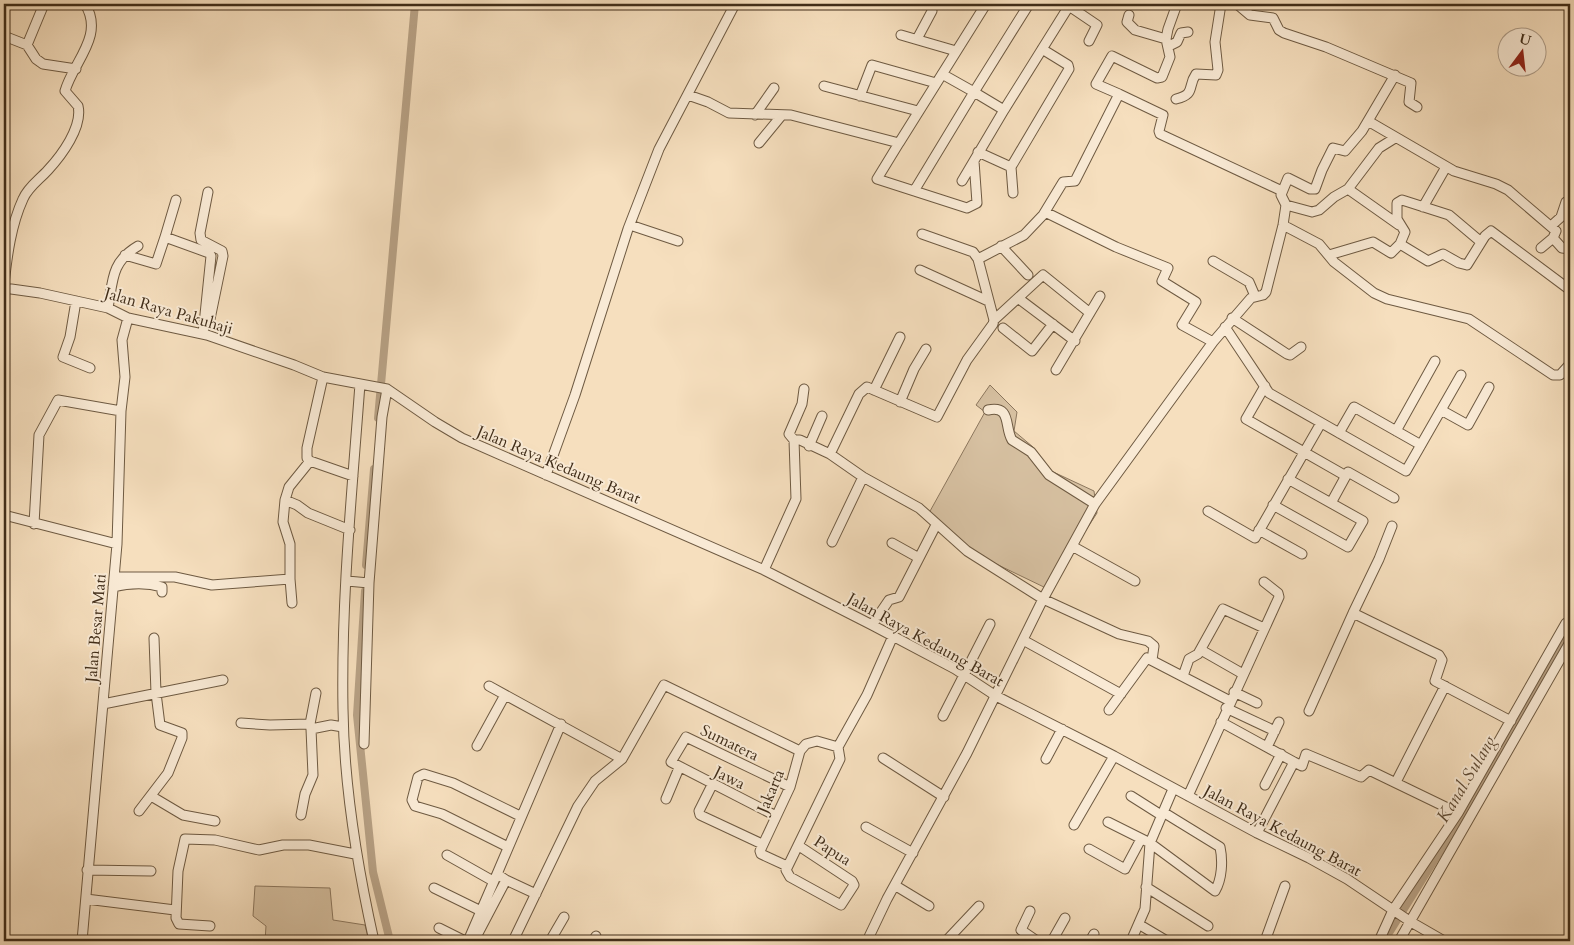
<svg xmlns="http://www.w3.org/2000/svg" width="1574" height="945" viewBox="0 0 1574 945" font-family="Cardo,serif">
<style>
.green{fill:#d7c1a2;stroke:#8c775e}
.lines{fill:none;stroke-linecap:round;stroke-linejoin:round}
.canal{stroke:#b8a286;stroke-width:8}
.minor-casing{stroke:#6e5a42;stroke-width:11}
.minor{stroke:#f9ead5;stroke-width:9}
.labels{text-anchor:middle;stroke-width:4;stroke-linejoin:round;paint-order:stroke}
.street-label{font-size:16px;fill:#402d19;stroke:#f9ead5}
.water-label{font-size:18px;font-style:italic;fill:#5e4a34;stroke:#f9ead5}
</style>
<rect width="100%" height="100%" fill="#f6dfbe"/>
<filter id="stains"><feTurbulence type="fractalNoise" baseFrequency=".004" numOctaves="4"/><feColorMatrix values="0 0 0 0 .2 0 0 0 0 .09 0 0 0 0 .02 0 0 0 .5 -.17"/></filter>
<radialGradient id="worn" r=".72"><stop offset=".6" stop-color="#630" stop-opacity="0"/><stop offset="1" stop-color="#630" stop-opacity=".3"/></radialGradient>
<!-- green -->
<path class="green" d="M990 385 1017 412 1014 431 1033 447 1049 470 1094 491 1097 513 1048 589 965 549 929 513 985 412 976 405Z
M255 886 330 888 333 920 365 925 369 941H265L266 926 253 916Z"/>
<g class="lines">
<!-- canal -->
<path class="canal" d="M378 418 415 4
M366 565 374 469
M365 591 357 715 373 872 390 941
M1384 941 1473 798 1570 629"/>
<!-- minor casing -->
<g class="minor-casing">
<path id="minor" d="M1029 4 974 92 1004 110 1069 6 1065 4
M1237 4 1250 15 1273 18 1279 30 1284 33 1326 47 1411 83 1409 102 1417 107
M1069 6 1097 25 1089 41
M1129 15 1127 22 1135 30 1166 39
M901 35 956 51
M4 36 27 45 36 59 43 64 76 69
M917 39 932 11
M27 45 44 4
M1169 46 1177 42 1181 33 1188 32
M824 86 918 111
M1119 94 1096 84 1112 56 1157 78 1162 77 1170 57 1166 39 1168 29 1177 4
M688 95 708 102 729 113 791 115 899 143 986 4
M860 96 872 65 936 83
M1176 99C1196 94 1187 87 1196 74L1216 75 1218 70 1215 42 1221 4
M755 115 774 88
M1368 121 1454 171 1496 184 1508 190 1556 231 1553 238 1562 248 1570 249
M759 143 782 115
M899 143 877 179 967 208 977 203 974 161
M978 152 1011 167
M962 181 1004 110
M1348 189 1399 225
M914 191 974 92 942 74
M208 192 200 233 201 240 222 251 223 256 209 324
M1013 193 1011 167 1069 69 1068 65 1042 49
M176 200 165 237 209 253 211 256 203 334
M1286 205 1312 212 1319 210 1334 197 1348 189 1379 148 1395 138
M1423 207 1446 167
M1045 212 1116 247 1168 268 1162 281 1196 302 1182 325 1213 342
M630 225 678 241
M1283 225 1319 244 1334 262 1374 293 1387 299 1469 319 1553 375H1560L1570 364
M1551 226 1561 217 1566 202
M1481 242 1449 215 1402 200 1397 203V219L1405 232 1400 244 1428 261 1443 254 1459 263 1467 265 1485 236 1491 231 1570 290
M1001 246 1028 275
M1541 248 1553 238
M125 255 156 264 165 237
M1329 255 1373 242 1391 253 1400 244
M978 259 1024 235 1043 215 1063 182 1075 181 1119 94 1163 115 1159 131 1160 134 1282 191
M1213 261 1249 282 1255 296
M920 270 988 301
M4 285C7 256 11 225 23 199 28 187 39 180 48 170 61 156 83 127 78 106L65 91C73 62 105 36 85 4
M4 288 40 293 108 308 128 318 207 335 294 365 323 377 387 389 435 422 462 438 764 570 872 625 955 669 996 696 1114 756 1257 833 1309 858 1347 879 1411 922 1444 941
M1018 298 1075 341
M76 301 70 337 63 357 90 368
M108 308C113 280 111 262 138 246
M1232 318 1287 354 1290 355 1301 347
M994 320 1043 275 1090 313
M1225 327 1269 393 1406 471 1461 375
M1003 328 1032 351 1053 324
M1056 370 1100 296
M360 384C352 492 341 601 343 709 344 788 357 865 374 941
M1265 386 1246 419 1346 476
M874 390 900 337
M900 402 914 369 926 349
M988 410C1012 405 1004 427 1012 440L1031 452 1049 475 1095 504
M1441 410 1468 425 1489 387
M1396 431 1435 361
M1339 433 1354 407 1421 445
M794 440H800L830 454 863 477 919 508 967 551 1043 599 1119 634 1148 641 1154 646 1152 660
M809 446 822 416
M830 454 859 394 867 387 937 417 967 360 993 324 994 320 978 259 973 252 922 234
M310 461 307 458V448L323 377
M546 475 575 395 628 229 659 149 735 4
M285 500 297 505 308 513 350 530
M1331 503 1348 472 1394 498
M1273 505 1348 547 1363 521 1288 479
M1208 511 1255 538 1321 423
M4 515 117 544
M34 524 39 435 58 400 121 411
M1259 530 1302 554
M832 542 863 477
M892 543 919 558
M1072 546 1135 581
M764 570 796 499 794 440 789 434 802 404 804 389
M114 577H175L212 585 290 579V544L283 522 285 500 289 487 310 461 353 476
M290 579 292 603
M347 581 369 583
M113 587C130 583 145 582 162 587V592
M1353 613 1439 655 1442 660 1435 681 1511 721
M872 625 889 600 899 597 936 525
M1023 640 1121 694
M1201 650 1243 674
M1183 676 1189 659 1198 654 1223 609 1264 628
M489 686 622 759
M1234 692 1257 703
M103 704 223 680
M1226 708 1275 731
M1109 710 1147 658 1230 701
M1309 711 1353 613 1379 559 1392 526
M943 716 990 624
M1221 722 1294 762 1257 833
M241 723 270 725 310 724 311 729 331 725 343 727
M310 724 316 693
M364 744 369 583 382 417 387 389
M477 746 505 695
M1267 747 1279 722
M883 758 944 797
M1046 759 1062 729
M1294 762 1302 766 1306 754 1361 777 1369 770 1458 813
M1396 782 1445 686
M712 785 699 811 700 815 762 844
M1265 785 1281 754
M151 796 183 815 215 821
M1131 796 1161 815
M1188 796 1279 597 1278 593 1264 582
M666 799 679 768
M139 811 168 773 182 738V733L160 725 156 693 154 638
M301 815 305 794 313 775 311 729
M776 816 671 762 686 737 790 787
M1108 822 1150 843 1215 891C1222 879 1223 861 1220 847L1163 812
M1074 825 1114 756
M866 827 913 853
M799 846 852 881 854 885 841 905 790 877 786 870 840 759 838 747 867 695 893 636
M508 847 442 814 415 806 412 800 418 777 424 774 453 783 520 816
M1089 849 1125 869 1141 839
M447 855 493 881
M787 866 761 854 760 851 790 787 800 751 806 744 817 741 838 747
M87 870 151 871
M506 880 536 894
M896 886 929 906
M1146 887 1208 926
M434 888 481 911
M86 899 175 910
M1030 911 1021 930 1037 941
M1140 925 1167 941
M210 926 179 924 176 918 178 871 185 839 215 840 259 850 283 845H309L355 854
M439 928 465 941
M82 941 117 544 121 411 125 377 122 340 128 318
M468 941 497 874
M474 941 506 880 497 874 561 724
M513 941 578 806 595 781 622 759 664 685 800 751
M550 941 564 917
M593 941 596 936
M867 941 887 899 967 753 1043 599 1095 504 1213 342 1251 298 1263 295 1266 292 1283 225 1286 205 1281 195 1288 178 1310 189H1315L1322 170 1333 148 1345 151 1362 131 1395 75
M946 941 979 906
M1052 941 1065 918
M1090 941 1094 934
M1131 941 1145 909 1150 843 1173 789
M1265 941 1285 886
M1379 941 1393 910 1458 813 1566 623
M1399 941 1570 642"/>
</g>
<!-- minor -->
<use href="#minor" class="minor"/>
</g>
<g class="labels">
<!-- street labels -->
<g class="street-label">
<text transform="translate(169 310) rotate(16)" y="6">Jalan Raya Pakuhaji</text>
<text transform="translate(559 464) rotate(23)" y="6">Jalan Raya Kedaung Barat</text>
<text transform="translate(95 628) rotate(-85)" y="6">Jalan Besar Mati</text>
<text transform="translate(926 639) rotate(29)" y="6">Jalan Raya Kedaung Barat</text>
<text transform="translate(730 742) rotate(26)" y="6">Sumatera</text>
<text transform="translate(730 777) rotate(26)" y="6">Jawa</text>
<text transform="translate(770 791) rotate(-67)" y="6">Jakarta</text>
<text transform="translate(1283 830) rotate(28)" y="6">Jalan Raya Kedaung Barat</text>
<text transform="translate(833 850) rotate(33)" y="6">Papua</text>
</g>
<!-- water labels -->
<g class="water-label">
<text transform="translate(1466 779) rotate(-59)" y="6">Kanal Sulang</text>
</g>
</g>
<!-- margin -->
<rect width="1574" height="945" fill="none" stroke="#f6dfbe" stroke-width="20"/>
<rect x="5" y="5" width="1564" height="935" fill="none" stroke="#402d19" stroke-width="2.5"/>
<rect x="10" y="10" width="1554" height="925" fill="none" stroke="#402d19"/>
<!-- north arrow -->
<g transform="translate(1522 52) rotate(15)"><circle r="24" fill="#f9ead5" stroke="#af9e8a"/>
<path d="M0-4L9 19L0 12L-9 19Z" fill="#8f2418"/>
<text y="-8" font-size="14" font-weight="bold" text-anchor="middle" fill="#402d19">U</text>
</g>
<rect width="100%" height="100%" filter="url(#stains)"/>
<rect width="100%" height="100%" fill="url(#worn)"/>
</svg>
